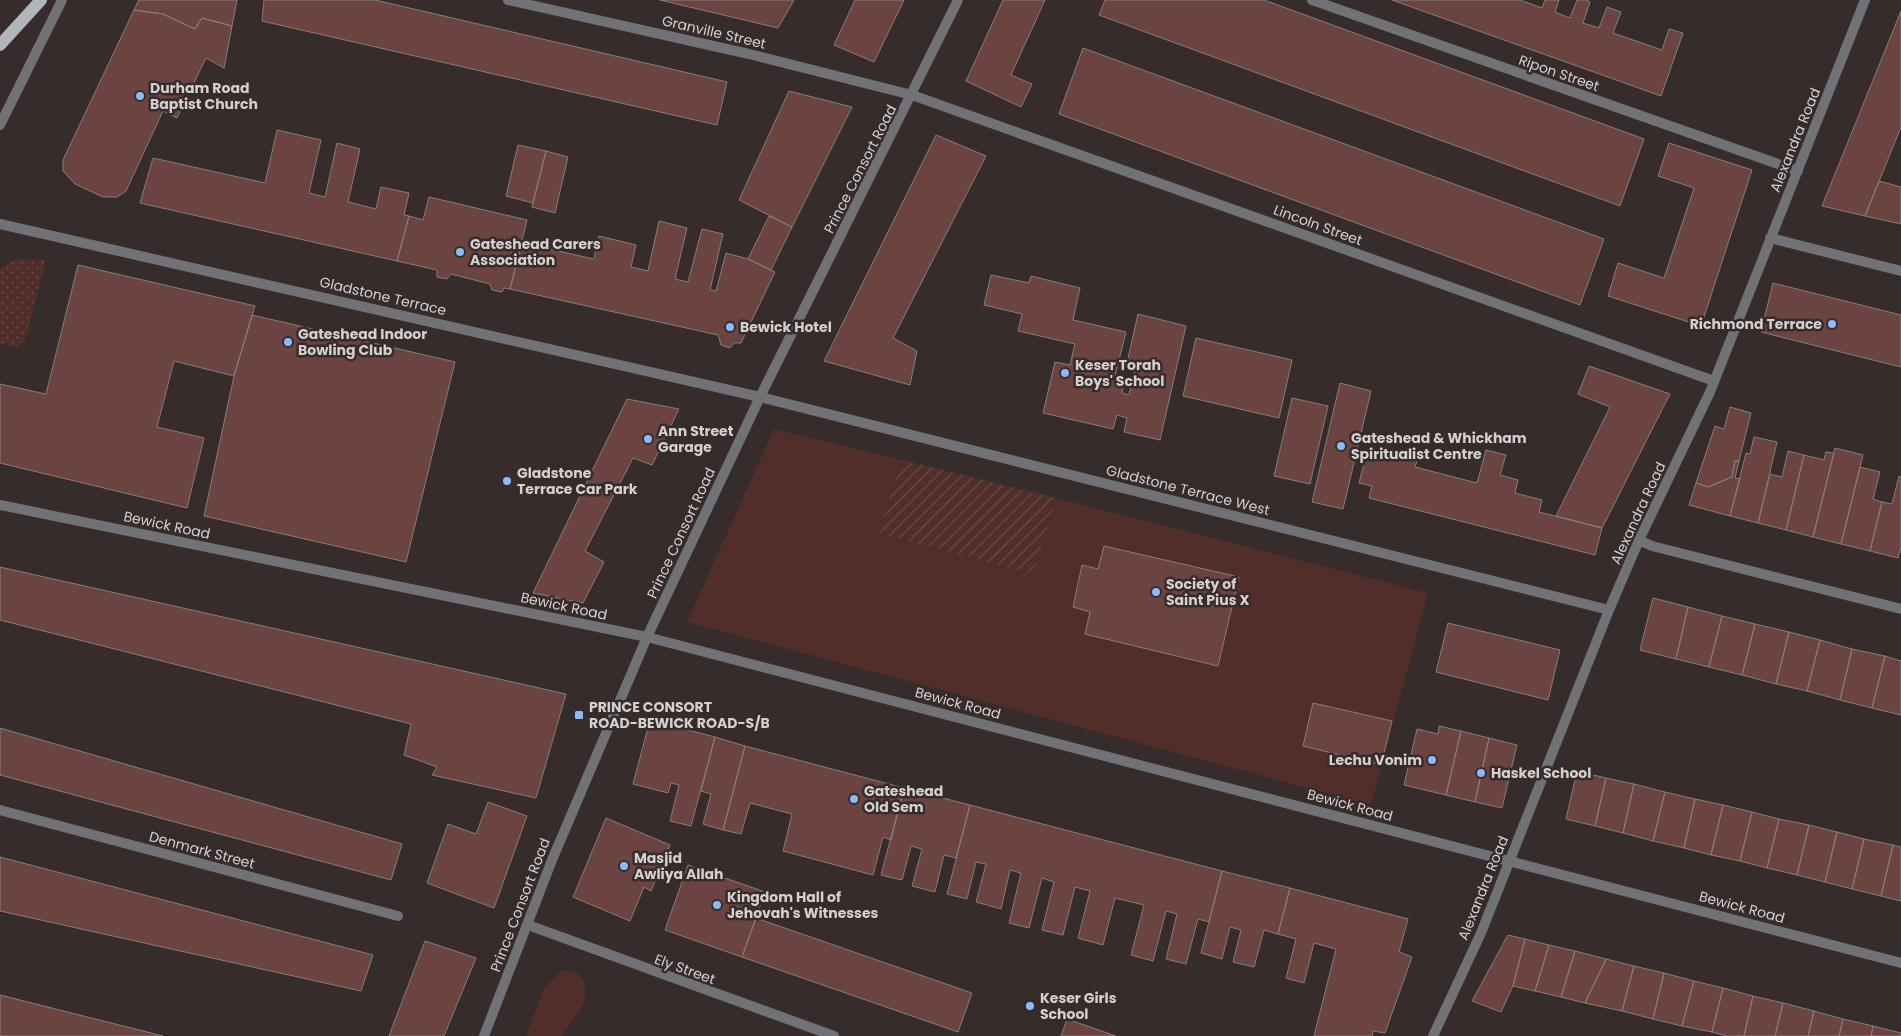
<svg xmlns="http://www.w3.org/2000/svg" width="1901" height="1036" viewBox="0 0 1901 1036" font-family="Poppins,sans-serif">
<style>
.grass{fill:#522e2b}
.park{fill:url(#park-dots)}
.garden{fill:url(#garden-furrows)}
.building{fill:#6b4441;stroke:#877d7b}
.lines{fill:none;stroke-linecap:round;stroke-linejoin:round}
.minor{stroke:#707275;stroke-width:10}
.tertiary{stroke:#707275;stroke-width:10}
.primary{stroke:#b1b6bc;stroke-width:12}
.poi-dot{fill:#89bafc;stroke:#352c2b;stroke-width:2}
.labels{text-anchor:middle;stroke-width:5;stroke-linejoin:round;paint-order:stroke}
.street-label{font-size:14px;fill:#d5d0cf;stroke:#352c2b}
.poi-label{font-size:14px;font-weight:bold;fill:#d5d0cf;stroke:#352c2b;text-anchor:start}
</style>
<defs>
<pattern id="park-dots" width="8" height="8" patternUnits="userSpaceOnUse" patternTransform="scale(1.25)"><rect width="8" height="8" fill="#522e2b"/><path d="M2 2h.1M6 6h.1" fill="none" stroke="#6a4b49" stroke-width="1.8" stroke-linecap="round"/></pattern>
<pattern id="garden-furrows" width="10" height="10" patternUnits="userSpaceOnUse" patternTransform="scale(1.25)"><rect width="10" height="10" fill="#522e2b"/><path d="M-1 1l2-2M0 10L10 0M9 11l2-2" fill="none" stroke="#6a4b49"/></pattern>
</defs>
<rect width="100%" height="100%" fill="#352c2b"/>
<!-- grass -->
<path class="grass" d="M774 429 902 460 878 533 1033 574 1056 498 1428 593 1371 805 687 622Z
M562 970 577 972C598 997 576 1014 561 1036H526L544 988Z"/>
<!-- park -->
<path class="park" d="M15 259 46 260 25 340 17 348 0 343V269Z"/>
<!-- garden -->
<path class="garden" d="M902 460 1056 498 1033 574 878 533Z"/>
<!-- building -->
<path class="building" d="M139 0H237L232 26 202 18 195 29 163 14 134 10Z
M264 0H375L727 82 717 125 262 21Z
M660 0H794L778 28Z
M855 0H904L874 62 834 45Z
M1003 0H1045L1011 75 1032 84 1021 107 966 81Z
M1105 0H1264L1644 139 1620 206 1099 15Z
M1392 0H1520L1542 8 1545 0H1559L1555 12 1570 18 1577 0H1586L1590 2 1583 23 1599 28 1607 7 1621 12 1613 33 1662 50 1669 29 1683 33 1661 96Z
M134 10 163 14 195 29 202 18 232 26 224 68 206 58 177 118 163 111 126 191 117 197H103L75 184 63 171V160Z
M1901 11V127L1865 216 1822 206Z
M1083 48 1604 239 1580 305 1059 114Z
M789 91 852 107 792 227 739 200Z
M277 130 321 140 309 193 325 197 337 143 360 149 348 202 376 209 381 187 409 193 404 215 409 216 397 261 140 203 153 158 265 183Z
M936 135 986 156 893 338 917 351 910 385 824 361Z
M1669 143 1752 170 1701 326 1608 296 1618 263 1664 278 1694 188 1658 176Z
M518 145 546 151 533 203 506 196Z
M546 151 568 157 555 213 532 207Z
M1879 181 1901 187V224L1865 216Z
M429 197 527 220 510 289 504 288 502 292 492 290 490 284 451 274 447 279 437 277V270L397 261 409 216 423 220Z
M769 216 792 227 771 270 748 259Z
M659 221 687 228 675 279 688 282 702 229 723 234 710 290 716 291 726 253 748 259 775 272 741 343H734L730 348 721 345 718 335 510 289 522 243 594 259 599 236 636 245 631 267 648 271Z
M78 265 255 306 234 376 174 361 157 427 204 438 187 508 0 463V384L46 394Z
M991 275 1029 283 1031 276 1080 288 1073 320 1126 332 1115 376 1125 378 1122 393 1129 395 1136 365 1127 363 1138 314 1186 326 1160 440 1124 432 1127 418 1117 415 1113 429 1043 413 1055 362 1070 365 1075 344 1018 331 1022 314 984 305Z
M1773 283 1901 315V367L1761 332Z
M252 315 455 362 406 562 204 516 234 376Z
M1196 338 1292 360 1279 418 1183 396Z
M1589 366 1670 394 1602 528 1556 516 1610 407 1578 394Z
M1340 383 1371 391 1343 509 1312 502Z
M1292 398 1328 406 1310 484 1274 476Z
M627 399 679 409 652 465 633 458 585 551 604 562 583 603 533 593Z
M1730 407 1751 413 1739 461H1735L1732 477 1708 487 1696 483 1715 426 1724 429Z
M1754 437 1777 442 1758 523 1730 516 1746 453 1750 454Z
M1368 448 1417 461 1415 467 1477 483 1486 450 1506 455 1500 475 1518 480 1515 493 1542 500 1539 512 1602 528 1595 555 1369 498 1372 486 1359 483Z
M1835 448 1863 455 1841 544 1813 537Z
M1788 451 1804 455 1786 530 1758 523 1770 474 1782 477Z
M1826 452 1834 453 1813 537 1786 530 1804 455 1824 460Z
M1735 461H1739L1735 478 1740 479 1730 516 1689 505 1696 483 1708 487 1732 477Z
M1860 467 1880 472 1873 499 1882 502 1870 551 1841 544Z
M1899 476 1901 477V547L1898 558 1870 551 1882 502 1892 504Z
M1104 546 1239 577 1218 666 1085 634 1090 612 1073 607 1082 565 1098 569Z
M0 567 566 694 536 798 432 775 437 767 404 755 411 724 0 620Z
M1653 598 1688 607 1676 659 1640 650Z
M1688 607 1722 616 1709 667 1676 659Z
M1722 616 1755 624 1742 675 1709 667Z
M1448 623 1560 650 1548 700 1436 672Z
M1755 624 1789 632 1776 684 1742 675Z
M1789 632 1820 640 1807 691 1776 684Z
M1820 640 1852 649 1840 700 1807 691Z
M1852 649 1885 656 1872 708 1840 700Z
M1885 656 1901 661V715L1872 708Z
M1313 703 1392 721 1381 765 1303 746Z
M650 720 715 737 691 826 670 821 679 785 671 783 668 793 633 784Z
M1439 726 1461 731 1446 795 1404 785 1417 729 1438 734Z
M0 728 402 844 391 880 0 775Z
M1461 731 1489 738 1475 802 1446 795Z
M715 737 745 746 723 830 703 824 711 794 701 791Z
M1489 738 1517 745 1502 808 1475 802Z
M745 746 904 788 891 840 883 837 873 875 783 851 792 814 750 803 741 834 723 830Z
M1577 771 1606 778 1595 826 1566 819Z
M1606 778 1634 784 1623 833 1595 826Z
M1634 784 1665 792 1653 841 1623 833Z
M904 788 970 805 956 858 944 855 935 892 912 886 922 849 911 846 902 880 881 875Z
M1665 792 1695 799 1684 848 1653 841Z
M1695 799 1723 805 1711 855 1684 848Z
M488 802 527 816 494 908 427 883 448 824 476 834Z
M970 805 1222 871 1209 922 1198 919 1186 964 1166 959 1177 914 1166 911 1153 961 1131 955 1144 905 1115 898 1103 945 1078 938 1090 891 1075 887 1063 935 1042 930 1054 882 1042 878 1029 928 1009 923 1021 873 1010 870 1001 909 976 902 986 864 976 862 967 899 947 894Z
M1723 805 1752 812 1740 861 1711 855Z
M1752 812 1779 819 1767 868 1740 861Z
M606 818 670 845 651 891 644 887 630 921 573 897Z
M1779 819 1809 825 1797 875 1767 868Z
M1809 825 1837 832 1825 882 1797 875Z
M1837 832 1864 839 1852 889 1825 882Z
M1864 839 1893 845 1881 896 1852 889Z
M1893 845 1901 847V901L1881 896Z
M0 857 373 955 361 991 0 911Z
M688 865 765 892 742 957 665 930Z
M1222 871 1290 888 1278 934 1264 930 1254 967 1233 962 1241 930 1230 927 1222 959 1201 953Z
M1290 888 1408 919 1399 952 1412 957 1385 1033 1373 1031 1372 1036H1314L1336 949 1314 943 1304 983 1286 978 1296 939 1278 934Z
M756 918 972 993 958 1032 742 957Z
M1508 935 1525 939 1513 986 1501 1012 1472 1001Z
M1525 939 1549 945 1535 991 1513 986Z
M425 941 476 958 444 1036H389Z
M1549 945 1575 951 1561 997 1535 991Z
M1575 951 1606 959 1585 1003 1561 997Z
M1606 959 1634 966 1622 1011 1585 1003Z
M1634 966 1664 973 1653 1019 1622 1011Z
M1664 973 1694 981 1682 1026 1653 1019Z
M1694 981 1723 988 1712 1032 1682 1026Z
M1723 988 1753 996 1744 1036H1727L1712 1032Z
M0 995 163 1036H0Z
M1753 996 1783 1003 1775 1036H1744Z
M1783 1003 1814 1011 1808 1036H1775Z
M1814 1011 1843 1019 1839 1036H1808Z
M1067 1019 1116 1036H1061Z
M1843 1019 1873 1026 1871 1036H1839Z
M1873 1026 1901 1033V1036H1871Z"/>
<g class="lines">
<!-- minor -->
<path class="minor" d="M508 0 749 54 912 95 1714 381
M1312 0 1798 171
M0 125 62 0
M0 224 760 397 1609 610
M1770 238 1901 271
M0 505 647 637 1901 963
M1639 540 1652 546 1901 609
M0 810 398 916
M528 925 834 1036
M1433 1036 1481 933 1609 610 1639 540 1710 392 1865 0"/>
<!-- tertiary -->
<path class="tertiary" d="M484 1036 552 860 647 637 760 397 958 0"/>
<!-- primary -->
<path class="primary" d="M0 45 41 0"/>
</g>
<!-- markers -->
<g class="poi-dot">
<circle cx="140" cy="96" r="5"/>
<circle cx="460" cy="252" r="5"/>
<circle cx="1832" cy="324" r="5"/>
<circle cx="730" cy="327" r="5"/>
<circle cx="288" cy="342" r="5"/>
<circle cx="1065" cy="373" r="5"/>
<circle cx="648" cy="439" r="5"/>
<circle cx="1341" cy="446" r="5"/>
<circle cx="507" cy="481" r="5"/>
<circle cx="1156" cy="592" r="5"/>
<rect x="574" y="710" width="10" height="10" rx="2.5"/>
<circle cx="1432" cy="760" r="5"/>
<circle cx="1481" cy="773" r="5"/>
<circle cx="854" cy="799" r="5"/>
<circle cx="624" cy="866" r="5"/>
<circle cx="717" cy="905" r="5"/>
<circle cx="1030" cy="1006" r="5"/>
</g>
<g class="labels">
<!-- street labels -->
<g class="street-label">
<text transform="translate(714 32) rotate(13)" y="5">Granville Street</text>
<text transform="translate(1559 73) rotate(19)" y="5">Ripon Street</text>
<text transform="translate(1795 140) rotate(-68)" y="5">Alexandra Road</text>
<text transform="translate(860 169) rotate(-63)" y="5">Prince Consort Road</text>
<text transform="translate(1318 225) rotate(20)" y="5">Lincoln Street</text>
<text transform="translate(383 296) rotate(13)" y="5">Gladstone Terrace</text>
<text transform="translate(1188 490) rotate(14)" y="5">Gladstone Terrace West</text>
<text transform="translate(1638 513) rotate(-65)" y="5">Alexandra Road</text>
<text transform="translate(167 525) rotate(12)" y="5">Bewick Road</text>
<text transform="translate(681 533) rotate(-65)" y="5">Prince Consort Road</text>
<text transform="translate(564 606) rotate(12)" y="5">Bewick Road</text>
<text transform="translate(958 703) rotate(15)" y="5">Bewick Road</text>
<text transform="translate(1350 805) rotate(15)" y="5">Bewick Road</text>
<text transform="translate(202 850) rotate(15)" y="5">Denmark Street</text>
<text transform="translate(1483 888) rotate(-68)" y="5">Alexandra Road</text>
<text transform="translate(520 905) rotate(-69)" y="5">Prince Consort Road</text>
<text transform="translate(1742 907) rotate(15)" y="5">Bewick Road</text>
<text transform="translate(685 969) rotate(20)" y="5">Ely Street</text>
</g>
<!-- poi labels -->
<g class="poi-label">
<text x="150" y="93">Durham Road<tspan x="150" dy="16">Baptist Church</tspan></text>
<text x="470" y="249">Gateshead Carers<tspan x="470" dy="16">Association</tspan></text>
<text x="1822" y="329" text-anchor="end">Richmond Terrace</text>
<text x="740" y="332">Bewick Hotel</text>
<text x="298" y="339">Gateshead Indoor<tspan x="298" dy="16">Bowling Club</tspan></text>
<text x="1075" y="370">Keser Torah<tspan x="1075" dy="16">Boys' School</tspan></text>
<text x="658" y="436">Ann Street<tspan x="658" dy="16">Garage</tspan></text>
<text x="1351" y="443">Gateshead &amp; Whickham<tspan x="1351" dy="16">Spiritualist Centre</tspan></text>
<text x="517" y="478">Gladstone<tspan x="517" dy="16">Terrace Car Park</tspan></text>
<text x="1166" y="589">Society of<tspan x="1166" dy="16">Saint Pius X</tspan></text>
<text x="589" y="712">PRINCE CONSORT<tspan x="589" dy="16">ROAD-BEWICK ROAD-S/B</tspan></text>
<text x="1422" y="765" text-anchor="end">Lechu Vonim</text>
<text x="1491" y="778">Haskel School</text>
<text x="864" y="796">Gateshead<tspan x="864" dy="16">Old Sem</tspan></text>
<text x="634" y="863">Masjid<tspan x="634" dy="16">Awliya Allah</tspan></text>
<text x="727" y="902">Kingdom Hall of<tspan x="727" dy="16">Jehovah's Witnesses</tspan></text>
<text x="1040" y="1003">Keser Girls<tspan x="1040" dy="16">School</tspan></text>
</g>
</g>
</svg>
